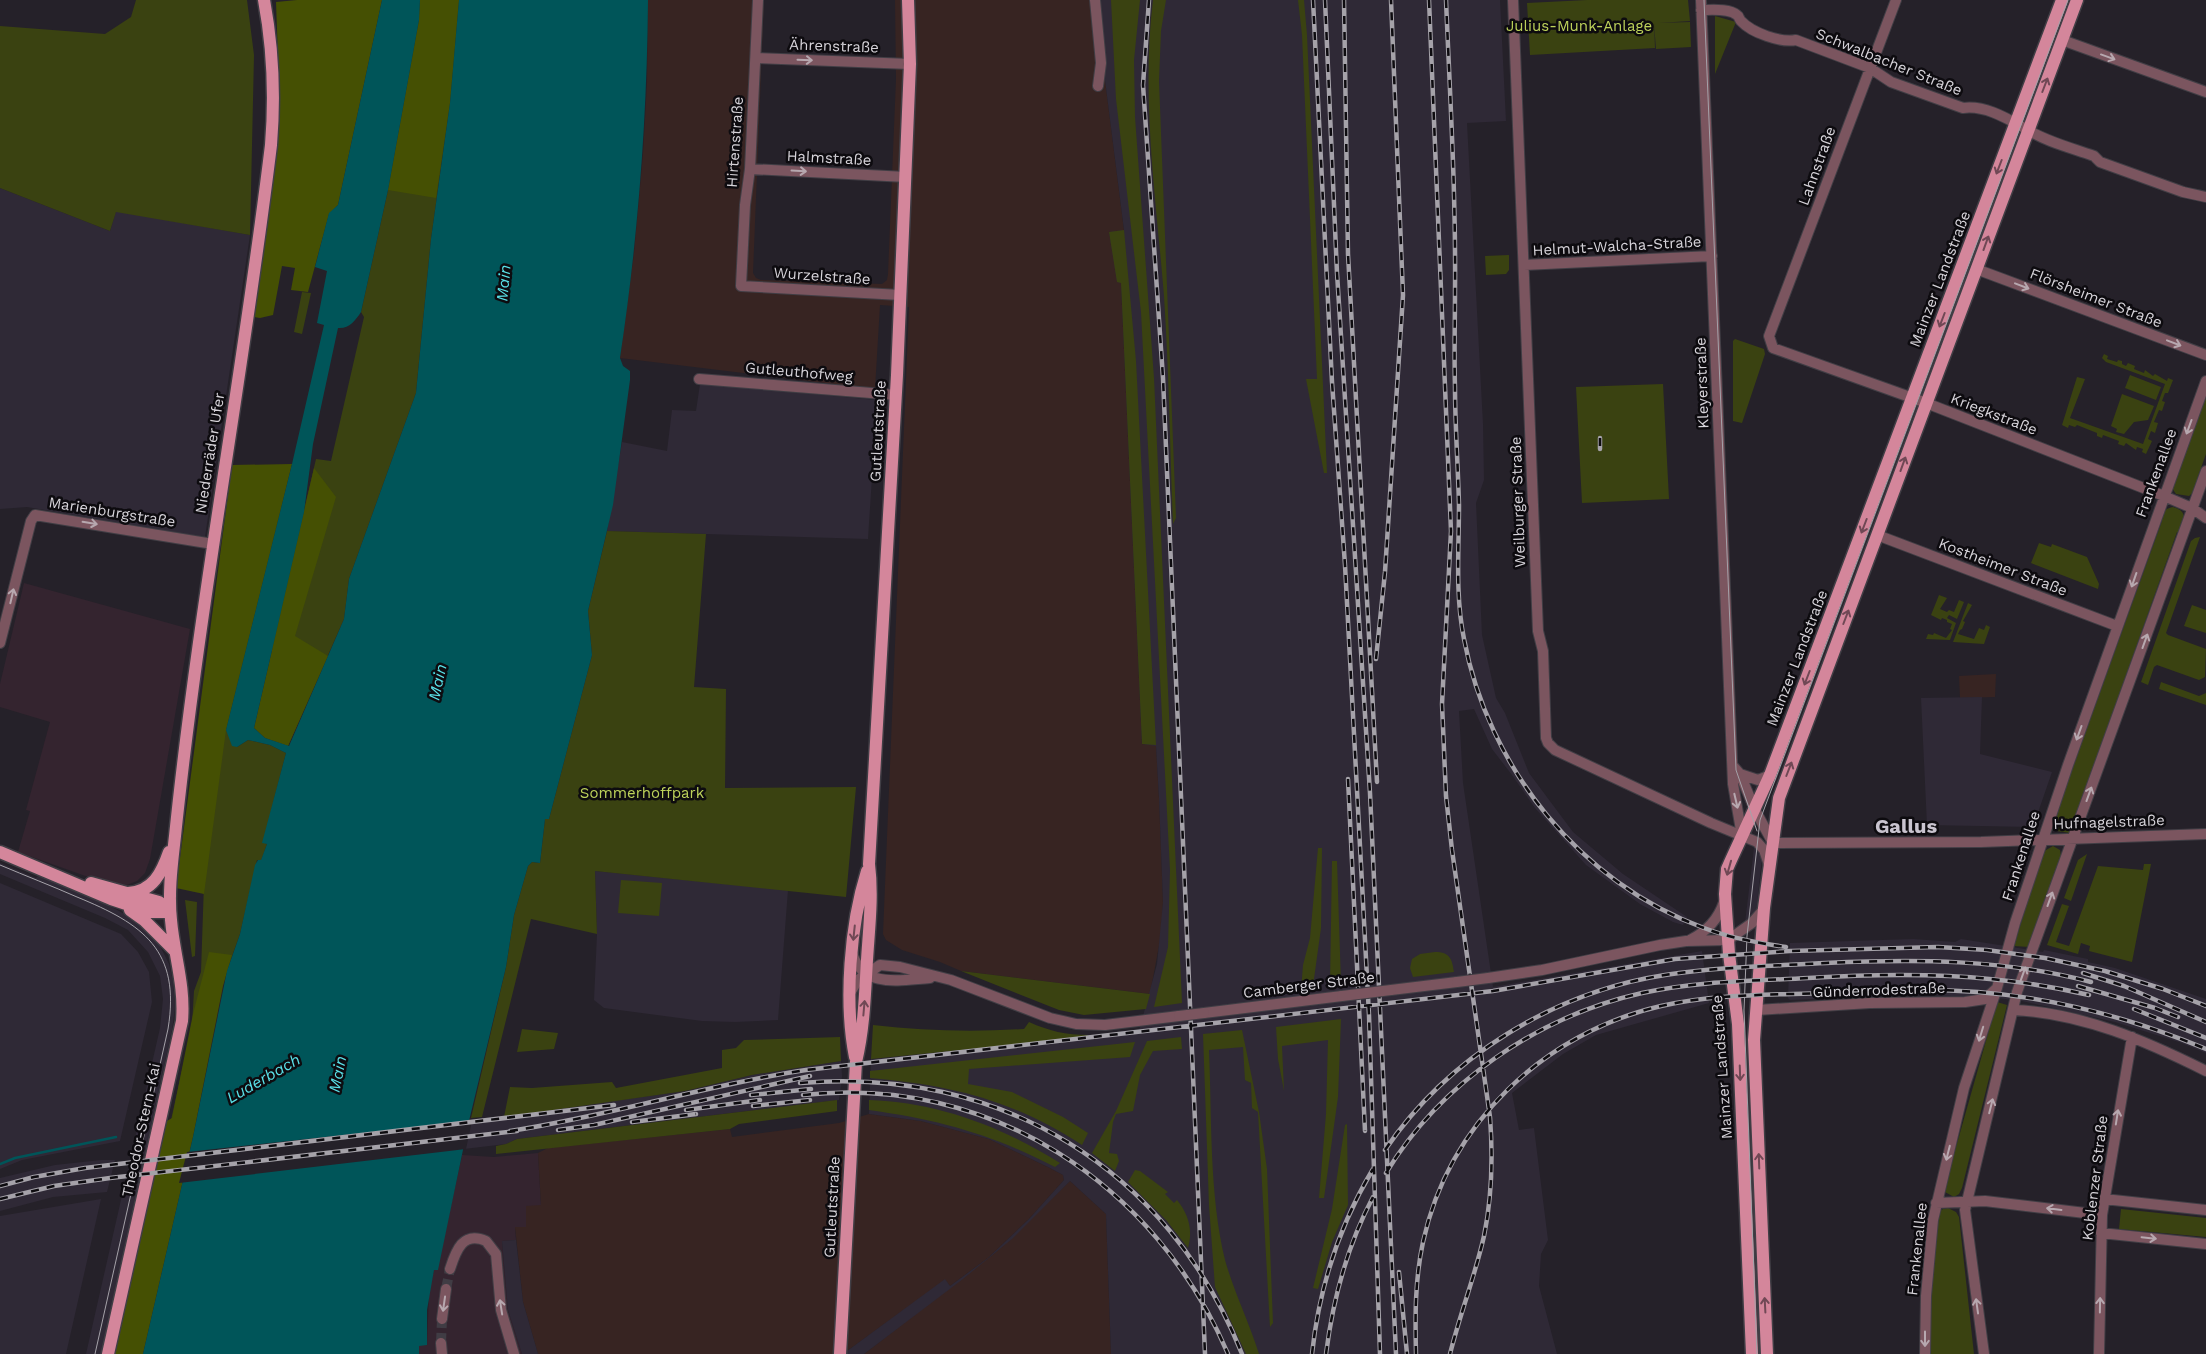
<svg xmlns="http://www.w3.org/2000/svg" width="2206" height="1354" viewBox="0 0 2206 1354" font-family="'Work Sans',sans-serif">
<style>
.commercial{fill:#34242f}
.industrial{fill:#372422}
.built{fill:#2f2936}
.green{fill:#3a4211}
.forest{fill:#455003}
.water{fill:#005559}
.pier{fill:#252129}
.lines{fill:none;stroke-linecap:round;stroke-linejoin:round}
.stream{stroke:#005559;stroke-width:2.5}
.minor-tunnel{stroke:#403c44;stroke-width:10;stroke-dasharray:10 5;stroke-linecap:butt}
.minor-casing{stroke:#413e45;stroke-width:12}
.major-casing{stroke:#413e45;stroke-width:15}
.minor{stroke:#7b555f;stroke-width:10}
.major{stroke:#d4869b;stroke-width:12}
.tram{stroke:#a5a2a9;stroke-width:1}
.rail-casing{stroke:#a5a2a9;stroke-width:4.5}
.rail{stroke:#0d0b0f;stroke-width:2.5;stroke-dasharray:8;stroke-linecap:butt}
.minor-bridge-casing{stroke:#413e45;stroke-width:12;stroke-linecap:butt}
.minor-bridge{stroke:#7b555f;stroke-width:10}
.oneway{stroke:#b7a8af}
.oneway2{stroke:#704855}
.labels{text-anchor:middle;stroke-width:5;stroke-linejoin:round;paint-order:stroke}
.park-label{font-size:15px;fill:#bdd25a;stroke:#0d0b0f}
.street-label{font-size:15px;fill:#d7d4da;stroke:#0d0b0f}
.water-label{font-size:16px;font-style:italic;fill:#5ae2e9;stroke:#0d0b0f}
.district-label{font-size:20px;font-weight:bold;fill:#c9c4cf;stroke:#0d0b0f}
</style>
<rect width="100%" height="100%" fill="#252129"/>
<!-- commercial -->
<path class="commercial" d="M24 583 190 629 150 859 145 873 137 881 124 886 108 884 18 852 30 811 26 810 50 722 0 707V684Z
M538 1153 541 1205 526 1227 515 1228 516 1240 502 1241 508 1310 522 1354H419V1345H427L429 1294 434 1269 437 1270 462 1155 494 1157Z"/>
<!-- industrial -->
<path class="industrial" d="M648 0H764L753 273 756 278 761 280 882 284 887 280 888 274 896 79 895 0H1099L1105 80 1124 230 1109 233 1121 283 1142 744 1156 745 1159 798 1163 902 1161 935 1150 994 961 971 940 962 902 950 886 940 883 934 909 307 880 305 875 389 620 358 634 253 643 154 647 83Z
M1996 674 1995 697 1960 698 1959 676Z
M869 1114 921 1121 989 1139 1050 1168 1063 1175 1064 1180 1029 1219 988 1258 950 1286 945 1280 843 1354H538L523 1302 515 1227H526V1206L541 1205 538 1153 548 1148 730 1129 732 1137 839 1123Z
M1070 1181 1106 1214 1111 1354H864L996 1252Z"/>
<!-- built -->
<path class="built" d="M1099 0H1500L1506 121 1467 123 1483 424 1484 480 1476 503 1482 635 1496 698 1505 713 1529 773 1573 832 1623 874 1687 917 1683 925 1673 922 1640 904 1586 865 1535 808 1512 775 1492 749 1474 709 1459 711 1463 783 1493 987 1702 951 1709 1003 1596 1035 1563 1054 1512 1093 1519 1130 1534 1128 1548 1240 1541 1254 1539 1286 1557 1354H1111L1106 1214 1070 1181 1012 1239 963 1279 864 1354H843L945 1279 950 1286 988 1258 1029 1219 1064 1180 1063 1175 1050 1168 989 1139 921 1121 869 1114 871 1059 1139 1031 1157 964 1163 902 1159 798 1156 746 1142 744 1121 283 1117 282 1109 232 1124 230 1105 80Z
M0 188 110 231 116 211 250 235 205 537 27 507 0 509Z
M700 384 877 400 868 539 607 531 622 442 667 451 672 410 696 411Z
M1982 697 1980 754 2052 772 2033 827 1927 825 1921 698Z
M1754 848 1758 850 1762 858 1756 913 1745 923Z
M0 863 36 878 38 876 110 906 135 920 159 944 169 964 173 981 175 1008 172 1030 101 1354H86L160 1028 163 999 160 976 148 952 128 930 105 918 0 874Z
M595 871 788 890 778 1020 735 1022 702 1021 604 1008 594 1000 597 934Z
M0 883 121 934 138 952 149 972 152 1002 120 1141 22 1160 0 1169Z
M1913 939 1955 942 1961 939 2043 952 2044 950 2088 959V962L2115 968 2206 999V1053L2179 1042 2115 1022 2022 1001 1989 997 1914 995 1790 1000 1788 998 1790 943Z
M841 1061 842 1076 839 1100 517 1139 506 1144 464 1149 466 1121 685 1091 752 1075Z
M101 1160H115L107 1192 53 1197 0 1211V1178L55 1165Z
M101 1199 66 1354H0V1216Z
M516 1240 523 1302 538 1354H522L508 1310 502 1241Z"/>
<!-- green -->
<path class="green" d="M136 0H247L254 55 250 235 116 212 110 231 0 188V26L105 34 131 17Z
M420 0H459L450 103 431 239 416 393 349 579 344 619 288 746 272 647 316 459 331 461 364 317 361 312 388 190 419 20Z
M1111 0H1140L1134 60 1135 117 1154 378 1182 1003 1154 1007 1168 947 1170 870 1141 312 1116 99Z
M1153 0H1166L1161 31 1159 81 1176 518 1173 524C1170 448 1169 372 1164 296 1156 197 1141 99 1153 0Z
M1298 0H1304L1307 35 1327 473H1324L1306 379H1317L1302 35Z
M1587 0H1688L1690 21 1659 23 1690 22 1691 47 1656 49 1654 23 1655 48 1530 55 1527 3Z
M1715 16 1736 22 1715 74Z
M1124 230 1136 361 1156 745 1142 744 1121 283 1117 282 1109 232Z
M1509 255V270L1506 274 1486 275 1485 256Z
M302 292 311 293 302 334 294 332Z
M1735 339 1764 349 1765 354 1742 423 1733 421V341Z
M2104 354 2108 356 2107 359 2117 362 2118 360 2122 361V364L2126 366 2128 363 2135 366 2134 369 2144 373 2145 370 2153 376 2155 374 2167 381 2168 378 2173 380 2168 393H2165L2162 401 2165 402 2162 411 2159 410 2154 422 2158 423 2155 433 2151 431 2148 439 2152 441 2146 454 2142 452 2143 449 2137 447 2136 450 2126 443 2124 446 2118 444 2119 441 2103 435 2102 438 2097 436V433L2077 425 2075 427 2069 425 2068 428 2062 425 2077 377 2085 379 2070 418 2143 444 2165 384 2106 362 2102 358Z
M2130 375 2161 387 2156 400 2125 388Z
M1663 384 1669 499 1582 503 1576 387Z
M2206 393V454L2197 479 2200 481 2195 491 2189 496 2176 494 2172 488Z
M2122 394 2154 406 2148 420 2134 422 2124 434 2116 432 2117 429 2111 426Z
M292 464 226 730 237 747 248 740 270 745 286 753 263 842 267 844 261 861 257 860 240 934 167 1138 192 1025 194 991 201 972 207 794Z
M2173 507C2188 511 2185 521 2181 533L2177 532 2070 833 2057 831 2052 825 2162 521 2159 520C2161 512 2165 509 2173 507Z
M607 531 706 534 694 687 726 689 725 788 856 787 846 897 595 871 597 934 531 919 482 1117 471 1118 506 967 514 915 528 866 532 862 540 863 545 819H549L592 655 588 611Z
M2200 537 2166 633 2168 635 2206 649 2205 677 2199 680 2157 665 2154 667 2148 685 2141 682 2191 541 2195 538Z
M2039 543 2051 547 2052 544 2087 557 2099 584 2098 589 2031 563Z
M1939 595 1947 598 1940 609 1947 612 1949 610 1954 612 1959 600 1964 602 1957 619 1949 615 1947 618 1956 623 1950 640 1926 639 1928 634 1933 635 1934 633 1946 638 1952 630 1950 629 1952 624 1947 622V620L1942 618 1941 620 1931 615Z
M1968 603 1972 605 1963 621 1965 622 1962 629 1960 630 1958 634 1974 639 1979 628 1984 630 1986 625 1990 627 1984 644 1953 642Z
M2192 605 2206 610V633L2184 626Z
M2161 682 2199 696 2206 693V705L2159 689Z
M2053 846 2060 850 2061 856 2029 947 2014 946 2041 858 2046 850Z
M1318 848H1322L1321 928 1313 986 1311 989 1301 990 1303 965 1310 938Z
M2087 854 2071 901 2064 898 2078 860Z
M1332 861H1337L1341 984 1332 985 1330 984Z
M2144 864H2151L2132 962 2089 951 2090 946 2081 943 2078 954 2047 945 2062 904 2069 906 2056 942 2069 946 2098 866 2143 870Z
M621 880 662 883 659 916 618 913Z
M185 900 197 902 195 956 192 957Z
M1435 952C1450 952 1452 959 1454 972L1413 977 1410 968 1412 959 1420 954Z
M961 971 1150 994 1146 1009 1084 1015 1059 1010Z
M1997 1002 2007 1005 1962 1188 1959 1194 1954 1197 1945 1192V1186Z
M1341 1019 1338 1097 1324 1198H1319L1326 1114 1328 1040 1282 1046 1284 1091 1278 1059 1276 1027Z
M1029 1022C1049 1031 1066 1035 1088 1035L1089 1037 871 1059 873 1025C924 1031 973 1032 1024 1029Z
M522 1029 558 1033 554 1049 517 1052Z
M1242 1030 1259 1112 1267 1169 1273 1323 1270 1327 1258 1112 1252 1108 1251 1083 1245 1080 1243 1047 1209 1050C1212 1119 1209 1193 1225 1260 1234 1292 1249 1322 1259 1354H1246L1215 1287 1209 1205 1203 1034Z
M840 1037 841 1061 752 1075 685 1091 504 1117 510 1087 532 1088 612 1082 616 1088 722 1068V1050L736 1048 744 1040Z
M1181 1037 1182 1049 1153 1051 1140 1075 1133 1111 1116 1114 1113 1122 1109 1153 1117 1154 1119 1161 1115 1171 1092 1153 1116 1111 1147 1041Z
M1135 1042 1130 1057 969 1069 968 1084 1012 1092 1063 1117 1088 1133 1082 1145C1013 1100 951 1085 870 1078V1071Z
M837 1100V1111L739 1124 730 1129 496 1154V1146L506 1144 517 1139Z
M869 1100C937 1102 1003 1127 1060 1163L1055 1167C991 1134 940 1120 869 1110Z
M1347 1124 1348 1205 1332 1242 1318 1289 1313 1288 1332 1209 1345 1125Z
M1135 1170 1140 1171 1168 1192 1165 1194 1174 1203 1177 1200C1189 1215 1193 1230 1188 1248L1166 1220 1128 1182Z
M1948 1208 1956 1212 1959 1217 1974 1354H1931L1930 1298 1938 1213 1943 1209Z
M2121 1209 2206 1218V1237L2119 1229Z"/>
<!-- forest -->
<path class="forest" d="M297 0H382L338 205 329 214 308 292 291 290 295 268 282 266 273 315 260 318 254 317 280 113 276 2Z
M420 0H459L450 103 436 198 388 190 419 20Z
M292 464 226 730 204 894 176 888 232 465Z
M314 468 336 497 295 636 328 656 288 746 265 738 254 728Z
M209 952 232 955 223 986 193 1137 143 1354H114L167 1121 172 1118 193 1014Z"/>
<!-- water -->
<path class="water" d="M382 0H420L419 20 388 190 361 312C355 321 349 329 338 328L313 444 304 512 254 728 265 738 289 746 344 619 349 579 416 393 431 239 450 103 459 0H648C647 120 638 239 620 358L623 366 630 371V380L613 505 588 611 592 655 549 819H545L540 863 532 862 528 866 514 915 506 967 469 1121 438 1270H434L427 1310V1345L419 1346V1354H143L193 1137 227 971 240 934 255 865 258 860H261L267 844 262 843 286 753 270 745 248 740 237 747 232 746 226 730 292 464 324 325 317 323 327 271 315 267 329 213 338 205Z"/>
<!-- pier -->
<path class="pier" d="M472 1121 466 1149 179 1183 187 1152Z"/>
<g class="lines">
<!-- stream -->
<path class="stream" d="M0 1164 15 1158 116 1137"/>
<!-- minor-tunnel -->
<path class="minor-tunnel" d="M446 1289 450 1269
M441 1343 442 1319"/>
<!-- minor casing -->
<g class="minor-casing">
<path id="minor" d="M758 0 750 169 745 205 741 286 900 295
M1095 0 1101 63 1098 86
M1513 0 1538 631 1543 651 1546 738 1548 743 1555 750 1711 823 1757 842 1764 850 1769 865
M1701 0 1733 784 1742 836
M1896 0 1769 336 1773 348 1921 401 2164 496 2192 508 2206 518
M1701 10C1711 10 1729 8 1737 15 1739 16 1739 19 1741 21 1752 33 1781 43 1796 40L1870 68 1891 82 1963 108C1986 105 2008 119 2028 130 2047 142 2072 148 2094 156L2100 162 2183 192 2206 197
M2062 40 2206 92
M756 58 910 64
M750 169 906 177
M1524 265 1712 256
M1976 269 2206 355
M699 379 896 395
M1877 535 2117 626
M0 643 31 521 35 515 213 544
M1733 766 1740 774 1755 810 1773 843 1981 842 2206 834
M1740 774 1758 780 1770 775
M1690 940C1706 932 1718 920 1724 902
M852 953C863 989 900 980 930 978
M1488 978 1542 970 1660 945 1686 941 1728 940 1752 923 1764 909
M1391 990 1457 982
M850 993 858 980 880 965 900 967 951 980 1050 1018 1076 1024 1105 1025 1179 1016
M1757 1010 1870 1003 1965 1002 1985 999 1996 989
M2014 1010C2082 1013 2146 1041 2206 1071
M1204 1013 1342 996
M2104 1199 2206 1210
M1936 1203 1985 1201 2102 1215
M2101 1233 2206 1244
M450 1269C456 1250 463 1231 486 1241L496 1254 501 1310 514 1354
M442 1319 446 1289
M441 1343 442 1354
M1925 1354 1926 1296 1933 1220 1964 1088 1997 988 2015 923 2068 765 2206 381
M1984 1354 1965 1210 2017 992 2206 471
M2099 1354 2102 1215 2132 1037"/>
</g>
<!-- major casing -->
<g class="major-casing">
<path id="major" d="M0 852 111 899 150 912H170
M91 883 159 902 170 912
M128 893C153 892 162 872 169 852
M130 910 144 920 175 951
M855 1057C844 1002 850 925 867 871
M108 1354 182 1021C185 985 174 955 171 920 168 892 172 863 175 836 199 604 243 376 271 145 275 96 273 48 264 0
M840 1354 856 1062C864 1029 865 994 867 960 869 928 873 896 869 864L897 375 910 64 908 0
M1752 1354 1738 1024 1729 954 1725 894 1727 869 1731 860 1770 775 2062 0
M1767 1354 1754 1040 1764 908 1779 798 2077 0"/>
</g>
<!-- minor -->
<use href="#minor" class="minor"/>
<!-- major -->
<use href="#major" class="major"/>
<!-- tram -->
<path class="tram" d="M1704 0 1736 770 1757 831
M0 865C26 876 52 886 77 897 143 924 181 950 168 1029L95 1354
M1757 1354 1744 1010 1747 936 1760 820 2068 0"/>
<!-- rail casing -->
<g class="rail-casing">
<path id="rail" d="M1149 0 1143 85 1163 378 1205 1354
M1313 0 1332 382 1345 565 1369 1015 1380 1354
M1325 0 1337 273 1370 793 1396 1354
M1344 0 1348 254 1377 782
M1429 0 1451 531 1442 704 1446 796 1452 850 1490 1117C1493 1157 1492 1197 1484 1236 1475 1276 1460 1314 1450 1354
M1446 0C1450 97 1456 194 1455 292 1455 323 1454 355 1455 387 1455 426 1458 465 1459 505 1459 549 1455 595 1464 639 1488 767 1580 883 1704 928 1730 938 1758 943 1786 947
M1600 438V449
M1376 659 1385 572 1403 295 1391 0
M1348 779 1365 1131
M2083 973 2124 986 2206 1022
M2078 986 2155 1008 2178 1017
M2134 1009 2206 1038
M800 1083C999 1066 1168 1168 1242 1354
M751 1095 811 1089
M803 1095C989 1074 1156 1184 1228 1354
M753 1106 810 1100
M686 1110 760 1100
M632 1122 696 1114
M558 1130 594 1125 810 1076
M510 1131C610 1116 706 1085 806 1070L1493 991 1675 959 1790 951 1938 947 1987 950 2045 958 2105 971 2163 989 2206 1006
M1385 1150C1448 1057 1554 992 1665 975 1718 967 1773 966 1826 963 1915 959 2004 959 2091 982
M1386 1173C1441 1082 1539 1016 1642 993 1697 981 1753 981 1808 978 1903 972 1995 973 2089 995
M0 1186 34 1177 85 1168 614 1105
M0 1199 54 1186 110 1178 517 1131
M1399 1272 1407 1354
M1312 1354C1319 1288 1339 1226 1373 1169
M1326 1354C1333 1299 1347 1246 1373 1197
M1416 1354C1415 1316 1415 1279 1423 1242 1449 1123 1544 1033 1661 1006 1714 994 1770 995 1824 993 1876 990 1927 988 1978 992 2056 998 2134 1019 2206 1049"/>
</g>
<!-- rail -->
<use href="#rail" class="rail"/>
<!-- minor-bridge casing -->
<g class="minor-bridge-casing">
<path id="minor-bridge" d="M1457 982 1488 978
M1342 996 1391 990
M1179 1016 1204 1013"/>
</g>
<!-- minor-bridge -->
<use href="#minor-bridge" class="minor-bridge"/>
</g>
<!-- one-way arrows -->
<defs><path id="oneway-shaft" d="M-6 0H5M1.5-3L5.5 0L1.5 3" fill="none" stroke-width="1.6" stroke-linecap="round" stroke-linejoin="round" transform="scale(1.25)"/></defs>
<g class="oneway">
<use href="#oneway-shaft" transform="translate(2108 57) rotate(20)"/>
<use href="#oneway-shaft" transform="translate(805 60) rotate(2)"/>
<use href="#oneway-shaft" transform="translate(799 171) rotate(3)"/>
<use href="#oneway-shaft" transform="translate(2022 286) rotate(21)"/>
<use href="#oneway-shaft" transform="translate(2174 343) rotate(21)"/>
<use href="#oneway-shaft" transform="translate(2189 427) rotate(110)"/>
<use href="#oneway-shaft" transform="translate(90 523) rotate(9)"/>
<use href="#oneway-shaft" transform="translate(2134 580) rotate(109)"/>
<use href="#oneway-shaft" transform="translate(12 596) rotate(-77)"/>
<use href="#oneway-shaft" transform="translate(2145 641) rotate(-70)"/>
<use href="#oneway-shaft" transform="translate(2079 733) rotate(110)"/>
<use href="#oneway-shaft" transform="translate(2089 794) rotate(-70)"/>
<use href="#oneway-shaft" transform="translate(1736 801) rotate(77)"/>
<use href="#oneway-shaft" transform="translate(2050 899) rotate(-70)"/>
<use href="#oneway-shaft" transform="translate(2023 974) rotate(-70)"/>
<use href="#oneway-shaft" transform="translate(1981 1034) rotate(107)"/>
<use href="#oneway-shaft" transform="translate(1991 1106) rotate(-76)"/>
<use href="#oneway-shaft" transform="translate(2117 1117) rotate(-81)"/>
<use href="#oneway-shaft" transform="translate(1948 1153) rotate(104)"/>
<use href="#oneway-shaft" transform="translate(2054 1209) rotate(-173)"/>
<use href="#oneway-shaft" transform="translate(2149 1238) rotate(6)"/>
<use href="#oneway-shaft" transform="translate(444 1304) rotate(98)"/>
<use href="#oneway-shaft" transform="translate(2100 1305) rotate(-89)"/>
<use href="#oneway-shaft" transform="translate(1977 1306) rotate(-98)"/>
<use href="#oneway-shaft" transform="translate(501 1307) rotate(-99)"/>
<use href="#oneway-shaft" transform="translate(1925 1339) rotate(90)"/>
</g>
<g class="oneway2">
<use href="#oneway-shaft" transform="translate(2045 85) rotate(-69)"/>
<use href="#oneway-shaft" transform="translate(1999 167) rotate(111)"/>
<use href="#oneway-shaft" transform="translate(1986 243) rotate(-70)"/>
<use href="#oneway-shaft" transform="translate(1942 320) rotate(111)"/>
<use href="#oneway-shaft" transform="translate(1903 464) rotate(-70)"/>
<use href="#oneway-shaft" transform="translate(1864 526) rotate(111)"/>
<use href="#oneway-shaft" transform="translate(1846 617) rotate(-69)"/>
<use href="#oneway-shaft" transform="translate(1807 678) rotate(111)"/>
<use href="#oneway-shaft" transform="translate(1789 769) rotate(-69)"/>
<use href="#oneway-shaft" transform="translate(1729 868) rotate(106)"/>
<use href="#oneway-shaft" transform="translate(854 933) rotate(96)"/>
<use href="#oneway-shaft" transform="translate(864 1008) rotate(-85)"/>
<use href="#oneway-shaft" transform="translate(1740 1073) rotate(88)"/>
<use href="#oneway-shaft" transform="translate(1759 1161) rotate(-92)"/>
<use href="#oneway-shaft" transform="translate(1765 1305) rotate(-93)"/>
</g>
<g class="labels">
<!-- park labels -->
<g class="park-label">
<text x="1579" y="31">Julius-Munk-Anlage</text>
<text x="642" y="798">Sommerhoffpark</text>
</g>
<!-- street labels -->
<g class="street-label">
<text transform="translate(834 46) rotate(2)" y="5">Ährenstraße</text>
<text transform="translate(1889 62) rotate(22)" y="5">Schwalbacher Straße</text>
<text transform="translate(735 142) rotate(-86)" y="5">Hirtenstraße</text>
<text transform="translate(829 158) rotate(3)" y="5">Halmstraße</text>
<text transform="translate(1817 166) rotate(-70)" y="5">Lahnstraße</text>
<text transform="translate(1617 246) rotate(-3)" y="5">Helmut-Walcha-Straße</text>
<text transform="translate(822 276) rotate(4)" y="5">Wurzelstraße</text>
<text transform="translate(1940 279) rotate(-69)" y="5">Mainzer Landstraße</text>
<text transform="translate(2096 298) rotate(21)" y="5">Flörsheimer Straße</text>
<text transform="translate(799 372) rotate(5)" y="5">Gutleuthofweg</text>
<text transform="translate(1702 383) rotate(-92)" y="5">Kleyerstraße</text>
<text transform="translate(1994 414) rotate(21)" y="5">Kriegkstraße</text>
<text transform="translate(878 431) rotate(-87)" y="5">Gutleutstraße</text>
<text transform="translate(210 453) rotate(-81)" y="5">Niederräder Ufer</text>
<text transform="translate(2156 473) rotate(-70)" y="5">Frankenallee</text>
<text transform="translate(1518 502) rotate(-92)" y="5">Weilburger Straße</text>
<text transform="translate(112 512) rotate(9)" y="5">Marienburgstraße</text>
<text transform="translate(2003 567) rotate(21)" y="5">Kostheimer Straße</text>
<text transform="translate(1797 658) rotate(-69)" y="5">Mainzer Landstraße</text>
<text transform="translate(2109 822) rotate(-2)" y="5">Hufnagelstraße</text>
<text transform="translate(2021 856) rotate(-72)" y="5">Frankenallee</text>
<text transform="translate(1309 985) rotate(-7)" y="5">Camberger Straße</text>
<text transform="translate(1879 990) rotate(-2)" y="5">Günderrodestraße</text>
<text transform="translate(1722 1067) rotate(-94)" y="5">Mainzer Landstraße</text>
<text transform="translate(141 1130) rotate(-78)" y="5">Theodor-Stern-Kai</text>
<text transform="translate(2095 1178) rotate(-83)" y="5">Koblenzer Straße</text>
<text transform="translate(832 1207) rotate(-87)" y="5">Gutleutstraße</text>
<text transform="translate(1917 1249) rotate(-84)" y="5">Frankenallee</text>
</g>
<!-- water labels -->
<g class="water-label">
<text transform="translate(503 283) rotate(-85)" y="6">Main</text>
<text transform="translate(437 682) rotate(-78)" y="6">Main</text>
<text transform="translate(337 1074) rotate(-79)" y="6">Main</text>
<text transform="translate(263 1078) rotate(-30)" y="6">Luderbach</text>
</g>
<!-- district labels -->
<g class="district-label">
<text x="1906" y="833">Gallus</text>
</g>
</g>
</svg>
